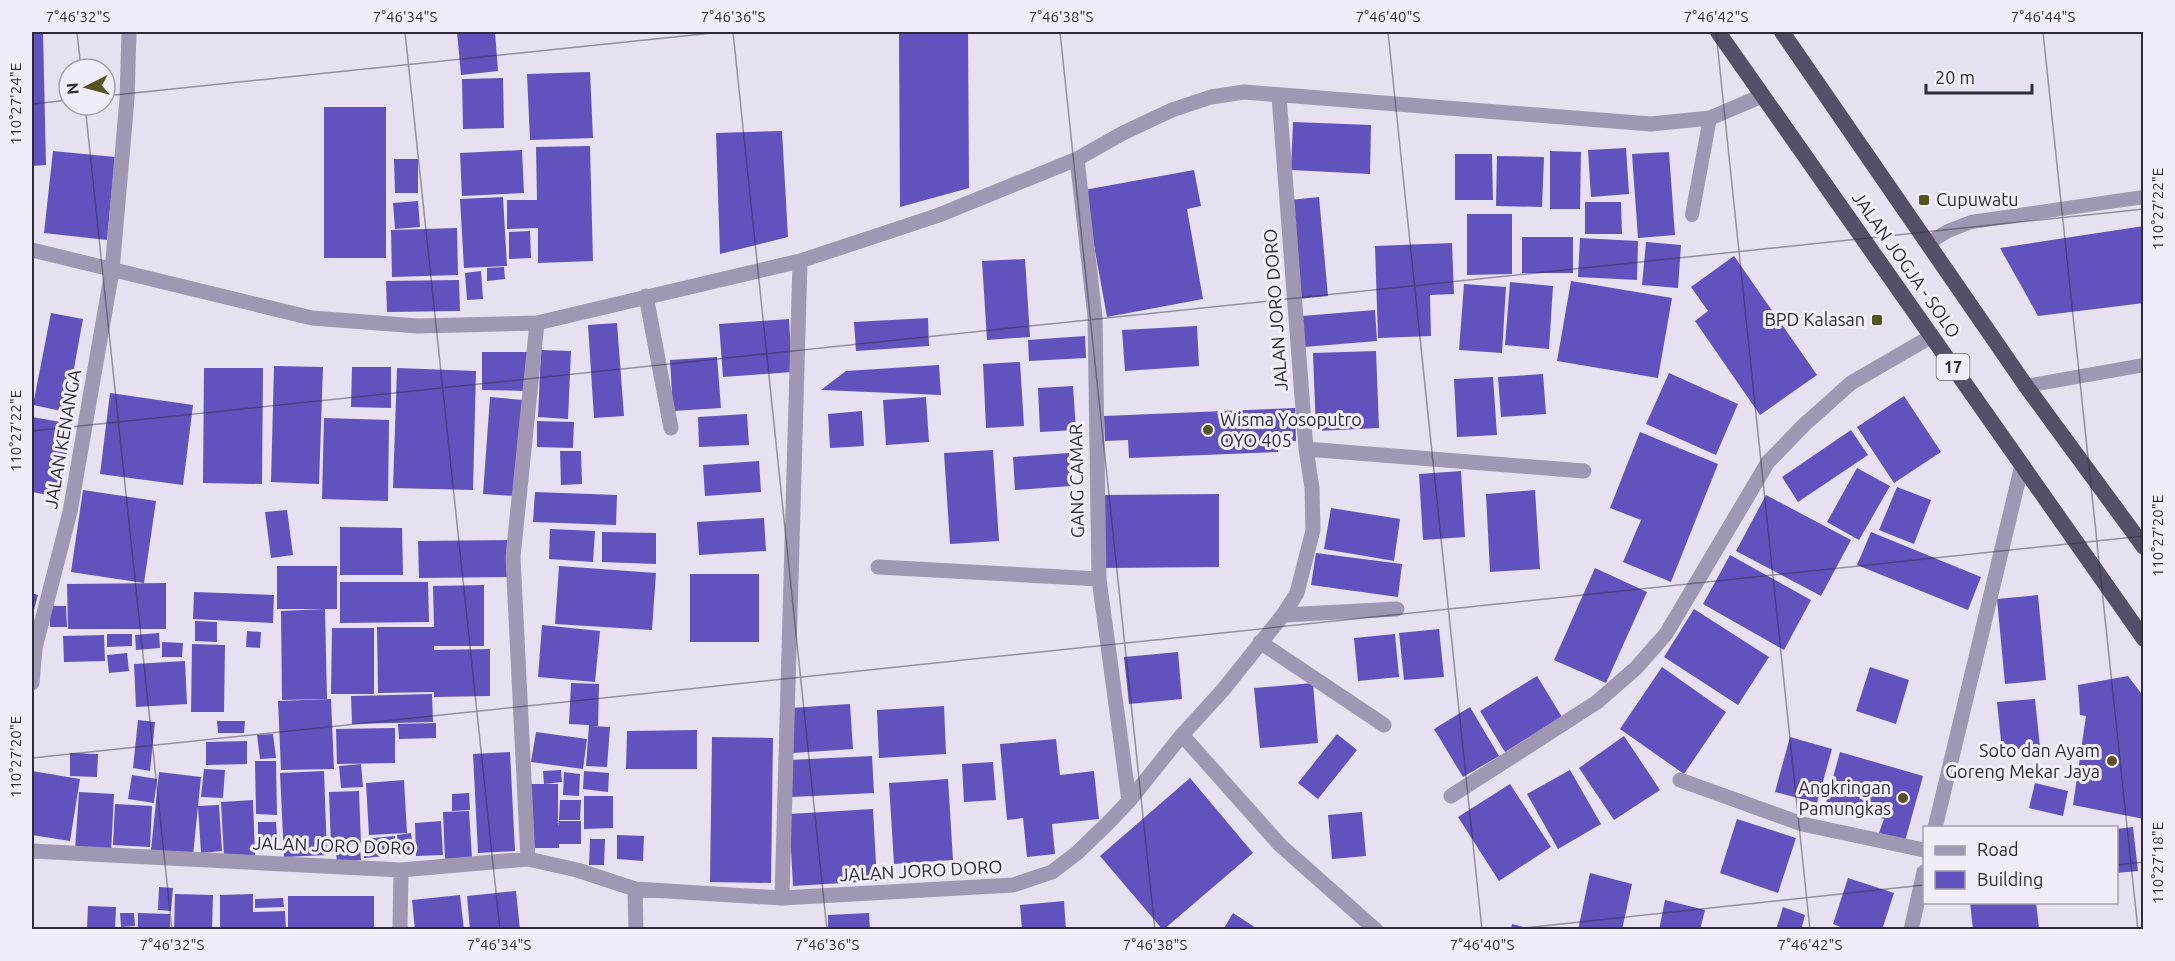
<svg xmlns="http://www.w3.org/2000/svg" width="2175" height="961" viewBox="0 0 2175 961" font-family="Ubuntu,sans-serif">
<style>
.building{fill:#6152bd}
.lines{fill:none;stroke-linecap:round;stroke-linejoin:round}
.service{stroke:#a097b2;stroke-width:14}
.minor{stroke:#a097b2;stroke-width:15}
.trunk{stroke:#555068;stroke-width:16}
.ticks{fill:none;stroke:#2d2b38;stroke-width:1.5;stroke-opacity:0.45}
.poi-dot{fill:#565423;stroke:#f2ecf9;stroke-width:2}
.labels{text-anchor:middle;stroke-width:6;stroke-linejoin:round;paint-order:stroke}
.shield{fill:#f2ecf9;stroke:#686572;stroke-width:1.5}
.shield-label{font-size:16px;font-weight:bold;fill:#2d2b38}
.poi-label{font-size:18px;fill:#2d2b38;stroke:#f2ecf9;text-anchor:end}
.street-label{font-size:18px;fill:#2d2b38;stroke:#f2ecf9}
.neatline{fill:none;stroke:#2d2b38;stroke-width:2}
.ticks-label{font-size:15px;text-anchor:middle;fill:#2d2b38}
</style>
<rect width="100%" height="100%" fill="#e7e0f1"/>
<!-- building -->
<path class="building" d="M32 32H43L46 165 32 166Z
M457 32H495L498 71 461 75Z
M899 32H968L969 188 900 207Z
M590 72 593 138 530 140 527 74Z
M503 78 504 128 463 129 462 79Z
M324 107H386V258H324Z
M1293 122 1371 125 1370 174 1291 170Z
M782 131 788 237 720 254 716 133Z
M590 146 593 261 538 263V228L507 229V200H537L536 147Z
M1626 148 1629 194 1591 197 1588 150Z
M522 150 524 193 462 196 460 153Z
M53 151 115 157 107 240 44 233Z
M1550 151 1581 152 1580 209H1550Z
M1669 152 1675 235 1638 238 1632 154Z
M1455 154H1492L1493 200H1455Z
M1497 156 1544 157 1542 207 1496 206Z
M394 159H418V193H395Z
M1194 170 1201 206 1187 209 1203 299 1107 317 1084 190Z
M503 197 507 266 464 268 460 199Z
M1319 197 1328 296 1298 299 1290 200Z
M418 201 420 227 395 229 393 203Z
M1585 202H1621L1622 234H1585Z
M1467 214H1512V274L1467 275Z
M2144 226V303L2038 316 2000 248Z
M457 228 458 275 392 277 391 230Z
M530 231 531 258 509 259V232Z
M1522 237H1573V273H1522Z
M1580 238 1638 241 1637 280 1578 277Z
M1646 242 1681 245 1678 288 1642 285Z
M1452 243 1454 294 1430 295 1431 336 1378 338 1375 246Z
M1734 256 1817 375 1760 415 1695 321 1708 311 1691 287Z
M1025 259 1030 337 987 340 982 261Z
M504 267 505 279 487 281V268Z
M481 271 483 299 467 300 465 273Z
M459 280 460 311 387 312 386 281Z
M1571 281 1672 298 1658 378 1557 361Z
M1510 282 1553 286 1549 349 1505 345Z
M1464 284 1506 287 1502 353 1459 350Z
M1375 310 1377 341 1304 347 1302 316Z
M51 313 83 319 66 412 33 405Z
M928 318 929 346 856 351 854 322Z
M789 319 792 372 723 377 719 324Z
M617 323 624 416 594 418 588 325Z
M1197 326 1199 366 1125 371 1122 330Z
M1085 336 1086 358 1029 361 1028 340Z
M541 350 571 351 568 419 538 417Z
M1376 351 1379 428 1316 431 1313 353Z
M482 352H527V391L482 390Z
M717 357 721 408 673 411 670 360Z
M1020 362 1024 426 986 428 983 364Z
M939 365 941 395 821 390 846 371Z
M274 366 323 367 319 484 271 482Z
M352 367H391V408L351 407Z
M204 368H263L262 484 203 483Z
M397 368 476 371 473 490 393 488Z
M1669 373 1738 404 1716 455 1646 424Z
M1543 374 1546 414 1501 417 1498 377Z
M1493 377 1497 435 1457 437 1454 379Z
M1073 386 1076 430 1040 432 1038 388Z
M110 393 193 405 183 485 100 474Z
M1904 396 1941 452 1894 483 1857 427Z
M490 397 523 400 516 496 483 494Z
M926 397 929 442 886 445 883 400Z
M1295 408 1296 441 1277 442 1278 452 1129 458 1128 440 1105 441 1104 416Z
M862 411 864 446 830 448 828 414Z
M747 414 749 445 699 447 698 417Z
M32 417 72 424 59 497 32 492Z
M324 418 389 420 388 501 322 499Z
M537 421 574 422 573 448 537 447Z
M1851 430 1868 455 1798 502 1782 477Z
M1640 432 1718 464 1671 582 1623 562 1641 520 1610 508Z
M993 450 999 541 950 544 944 453Z
M560 451H581L582 484 561 485Z
M1069 453 1071 486 1015 490 1013 457Z
M759 461 761 492 705 496 703 465Z
M1857 468 1890 486 1859 540 1827 522Z
M1461 471 1465 537 1423 540 1419 474Z
M1897 487 1931 500 1914 544 1879 530Z
M83 490 156 501 144 583 71 572Z
M1535 490 1540 569 1490 572 1486 494Z
M535 492 617 495 616 525 533 522Z
M1219 494V567L1102 568V495Z
M1766 495 1851 540 1821 596 1736 551Z
M1331 508 1400 519 1394 561 1324 549Z
M287 510 293 555 271 558 265 512Z
M764 518 766 551 699 555 697 522Z
M340 527 402 528 403 575H340Z
M550 529 595 531 593 562 549 559Z
M602 532 656 533V564L602 562Z
M1871 532 1981 577 1968 610 1857 565Z
M511 540V577L419 578 418 541Z
M1316 553 1402 564 1398 597 1311 585Z
M1730 555 1811 600 1784 650 1703 604Z
M277 566H337V609H277Z
M559 566 656 573 652 630 555 624Z
M1595 568 1647 592 1606 683 1554 660Z
M690 574H759V642H690Z
M340 582H428L429 622 340 623Z
M166 583V629H68L67 584Z
M484 585V646H434V650L490 649V696L434 697V692L378 693 377 627H434L433 586Z
M194 592 274 595 273 623 193 619Z
M32 593 38 595 32 617Z
M2038 595 2046 680 2005 684 1997 599Z
M49 606H66L67 627H50Z
M325 609 327 699 282 700 281 611Z
M1694 609 1769 657 1738 705 1664 657Z
M195 621 217 622V642L195 641Z
M542 625 600 631 595 682 538 677Z
M332 628H374V694H331Z
M1439 629 1444 677 1404 680 1399 633Z
M247 631 261 632 260 648 246 647Z
M159 633 160 648 136 650 135 635Z
M107 634H132V646L107 647Z
M1395 634 1399 677 1358 681 1354 638Z
M104 635 105 661 64 662 63 636Z
M162 642 183 643 182 657H162Z
M192 644 225 645 224 712H191Z
M1178 652 1182 699 1129 704 1124 657Z
M127 653 129 671 109 673 107 655Z
M185 661 187 704 136 707 134 664Z
M1662 667 1726 712 1684 774 1620 729Z
M1870 667 1909 680 1896 724 1856 711Z
M1537 676 1562 717 1505 752 1480 711Z
M2128 676 2144 697V819L2073 805 2086 716 2080 715 2078 685Z
M571 683 599 684 598 726H591L610 727 607 767 586 766 589 725 569 724Z
M1313 683 1318 743 1260 748 1254 688Z
M432 694 433 722 352 724 351 696Z
M331 699 334 769 281 770 278 701Z
M2035 699 2040 747 2002 751 1997 702Z
M850 704 853 749 793 753 790 708Z
M944 706 946 754 879 758 877 710Z
M1470 707 1499 756 1463 777 1434 729Z
M138 720 155 722 150 771 133 768Z
M217 721H245L244 733H218Z
M436 723V738L399 739 398 724Z
M395 728V763L337 764 336 729Z
M697 730V769H626L627 731Z
M536 732 587 739 583 769 531 762Z
M273 734 276 758 260 759 257 735Z
M1337 734 1357 750 1318 799 1298 783Z
M1624 736 1660 790 1614 820 1579 768Z
M712 737 773 738 771 883 710 882Z
M1790 737 1832 749 1817 803 1775 792Z
M1056 739 1060 775 1094 771 1099 819 1052 824 1055 854 1027 857 1023 818 1007 820 1000 744Z
M247 741V764L206 765V742Z
M510 752 515 851 478 853 473 754Z
M1840 752 1923 776 1905 841 1879 833 1884 819 1826 803Z
M70 753 98 754 97 777 70 776Z
M872 756 874 793 792 797 789 760Z
M255 761H276L277 815 256 814Z
M993 762 996 800 964 802 962 764Z
M361 764 363 787 341 788 339 766Z
M204 769 225 770 223 798 201 797Z
M561 770 562 782 544 784 543 771Z
M1570 770 1601 824 1558 849 1527 794Z
M32 771 80 779 70 841 32 835Z
M324 771 327 855 284 857 280 773Z
M584 771 609 773 608 792 583 789Z
M159 772 201 777 193 855 151 850Z
M564 772 580 774 579 796 563 795Z
M132 775 157 779 154 803 128 799Z
M1190 778 1253 853 1163 930 1100 856Z
M948 779 953 860 894 864 889 783Z
M404 780 407 833 369 835 366 783Z
M2035 783 2068 791 2063 816 2029 808Z
M529 784H558V826L559 821H581V844H559V848H529Z
M1510 784 1551 847 1499 881 1458 817Z
M359 791 361 844 331 846 329 792Z
M79 792 114 794 111 853 75 850Z
M469 793 470 810 452 811V794Z
M584 796H613V828L584 829Z
M253 800 255 856 224 857 221 802Z
M560 800H581L580 820H559Z
M115 804 152 806 150 847 113 845Z
M219 805 222 851 201 853 198 806Z
M873 809 877 881 793 886 789 814Z
M469 811 472 858 445 859 443 812Z
M1362 812 1366 856 1332 859 1328 815Z
M1737 819 1796 838 1778 893 1720 873Z
M441 821 443 855 416 856 415 823Z
M258 822H276L278 849H258Z
M2133 827 2138 871 2116 873V829Z
M411 833 413 851 399 853 397 835Z
M617 835 644 836 643 861 617 859Z
M395 836 397 855 364 858 363 839Z
M590 839H605L604 865H589Z
M360 849 361 860 337 863 336 852Z
M1590 873 1632 884 1622 930H1578Z
M1848 878 1894 893 1882 930H1848L1833 924Z
M159 887 173 888 171 911 158 910Z
M516 891 520 930H470L467 896Z
M175 894 213 895 212 930H174Z
M253 894V912L285 911 286 930H220V895Z
M460 895 464 930H415L412 900Z
M288 896H374V930H288Z
M283 898 284 907 255 908V899Z
M1665 900 1705 910 1700 930H1659Z
M1064 901 1066 930H1022L1020 905Z
M1970 902H2036L2039 928 1973 930Z
M88 906 116 907 115 930H87Z
M1783 907 1805 915 1801 930H1776Z
M120 913H134L135 926 121 927Z
M138 913 170 914V930H138Z
M869 913 870 930H828V915Z
M1233 913 1259 930H1223Z
M1512 924 1531 929 1530 930H1511Z"/>
<g class="lines">
<!-- service -->
<path class="service" d="M1692 215 1710 118
M1928 243 1948 231 1971 222 2144 197
M2026 386 2144 365"/>
<!-- minor -->
<path class="minor" d="M1077 159 1095 317 1099 579 1129 801
M32 250 312 318 418 326 537 323 800 261 939 215 1077 159 1123 133 1172 110 1211 97 1244 92 1651 124 1710 118 1762 96
M646 296 671 428
M1306 449 1584 471
M878 567 1099 579
M1283 615 1397 609
M1260 642 1384 725
M32 683 35 648 70 512 112 271 127 99 129 32
M1182 735 1280 845 1376 930
M1680 780 1802 824 1924 850
M1451 796 1597 702 1636 668 1666 634 1768 462 1804 425 1851 383 1932 336
M1935 828 2022 465
M32 851 401 870 528 859 577 870 635 889 782 898 1013 885 1052 872 1077 853 1109 822 1129 801 1182 735 1223 690 1283 615 1297 593 1313 530 1312 488 1306 449 1279 96
M528 859 513 557 537 323
M635 889 636 930
M782 898 800 261
M400 930 401 870
M1911 930 1924 872"/>
<!-- trunk -->
<path class="trunk" d="M1718 32 2144 639
M1782 32 2026 386 2144 547"/>
</g>
<!-- ticks -->
<path class="ticks" d="M77 32 81 69M405 32 500 930M733 32 827 930M1060 32 1155 930M1388 32 1482 930M1716 32 1810 930M2043 32 2138 930M105 96 722 32M32 104 69 100M85 105 172 930M32 431 2144 209M32 758 2144 536M2116 865 2144 862M1505 930 1924 885"/>
<!-- markers -->
<g class="poi-dot">
<rect x="1918" y="194" width="12" height="12" rx="3"/>
<rect x="1871" y="314" width="12" height="12" rx="3"/>
<circle cx="1208" cy="430" r="6"/>
<circle cx="2112" cy="761" r="6"/>
<circle cx="1903" cy="798" r="6"/>
</g>
<g class="labels">
<!-- shield labels -->
<rect class="shield" x="1936.5" y="354" width="33" height="26" rx="4.5"/>
<g class="shield-label">
<text x="1953" y="373">17</text>
</g>
<!-- poi labels -->
<g class="poi-label">
<text x="1936" y="206" text-anchor="start">Cupuwatu</text>
<text x="1865" y="326">BPD Kalasan</text>
<text x="1220" y="426" text-anchor="start">Wisma Yosoputro<tspan x="1220" dy="21">OYO 405</tspan></text>
<text x="2100" y="757">Soto dan Ayam<tspan x="2100" dy="21">Goreng Mekar Jaya</tspan></text>
<text x="1891" y="794">Angkringan<tspan x="1891" dy="21">Pamungkas</tspan></text>
</g>
<!-- street labels -->
<g class="street-label">
<text transform="translate(1906 265) rotate(55)" y="6">JALAN JOGJA - SOLO</text>
<text transform="translate(1276 310) rotate(-94)" y="6">JALAN JORO DORO</text>
<text transform="translate(63 439) rotate(-80)" y="6">JALAN KENANGA</text>
<text transform="translate(1077 481) rotate(-91)" y="6">GANG CAMAR</text>
<text transform="translate(334 846) rotate(2)" y="6">JALAN JORO DORO</text>
<text transform="translate(921 871) rotate(-3)" y="6">JALAN JORO DORO</text>
</g>
</g>
<!-- border -->
<rect width="2175" height="961" fill="none" stroke="#f2ecf9" stroke-width="66"/>
<!-- legend -->
<rect x="1923" y="826" width="195" height="78" fill="#f2ecf9" stroke="#a39fac" stroke-width="1.5"/>
<rect x="1935" y="846" width="30" height="9" fill="#a097b2" stroke="#a39fac" stroke-width="1.5"/>
<text x="1977" y="856" font-size="18" fill="#2d2b38">Road</text>
<rect x="1935" y="871" width="30" height="18" fill="#6152bd" stroke="#a39fac" stroke-width="1.5"/>
<text x="1977" y="886" font-size="18" fill="#2d2b38">Building</text>
<!-- north arrow -->
<g transform="translate(87 87) rotate(264)"><circle r="28" fill="#f2ecf9" stroke="#a39fac" stroke-width="1.5"/>
<path d="M0-4.5L10 22L0 15L-10 22Z" fill="#565423"/>
<text y="-9" font-size="16" font-weight="bold" text-anchor="middle" fill="#2d2b38">N</text>
</g>
<!-- scale -->
<path d="M1926 84v9h106v-9" fill="none" stroke="#2d2b38" stroke-width="3"/>
<text x="1935" y="84" font-size="18" fill="#2d2b38" stroke="#f2ecf9" stroke-width="4.5" paint-order="stroke">20 m</text>
<rect x="33" y="33" width="2109" height="895" class="neatline"/>
<g class="ticks-label">
<text x="78" y="22">7°46'32"S</text>
<text x="405" y="22">7°46'34"S</text>
<text x="733" y="22">7°46'36"S</text>
<text x="1061" y="22">7°46'38"S</text>
<text x="1388" y="22">7°46'40"S</text>
<text x="1716" y="22">7°46'42"S</text>
<text x="2043" y="22">7°46'44"S</text>
<text transform="translate(16 104) rotate(-90)" y="5">110°27'24"E</text>
<text transform="translate(2158 209) rotate(-90)" y="5">110°27'22"E</text>
<text transform="translate(16 431) rotate(-90)" y="5">110°27'22"E</text>
<text transform="translate(2158 536) rotate(-90)" y="5">110°27'20"E</text>
<text transform="translate(16 757) rotate(-90)" y="5">110°27'20"E</text>
<text transform="translate(2158 863) rotate(-90)" y="5">110°27'18"E</text>
<text x="172" y="950">7°46'32"S</text>
<text x="499" y="950">7°46'34"S</text>
<text x="827" y="950">7°46'36"S</text>
<text x="1155" y="950">7°46'38"S</text>
<text x="1482" y="950">7°46'40"S</text>
<text x="1810" y="950">7°46'42"S</text>
</g>
</svg>
